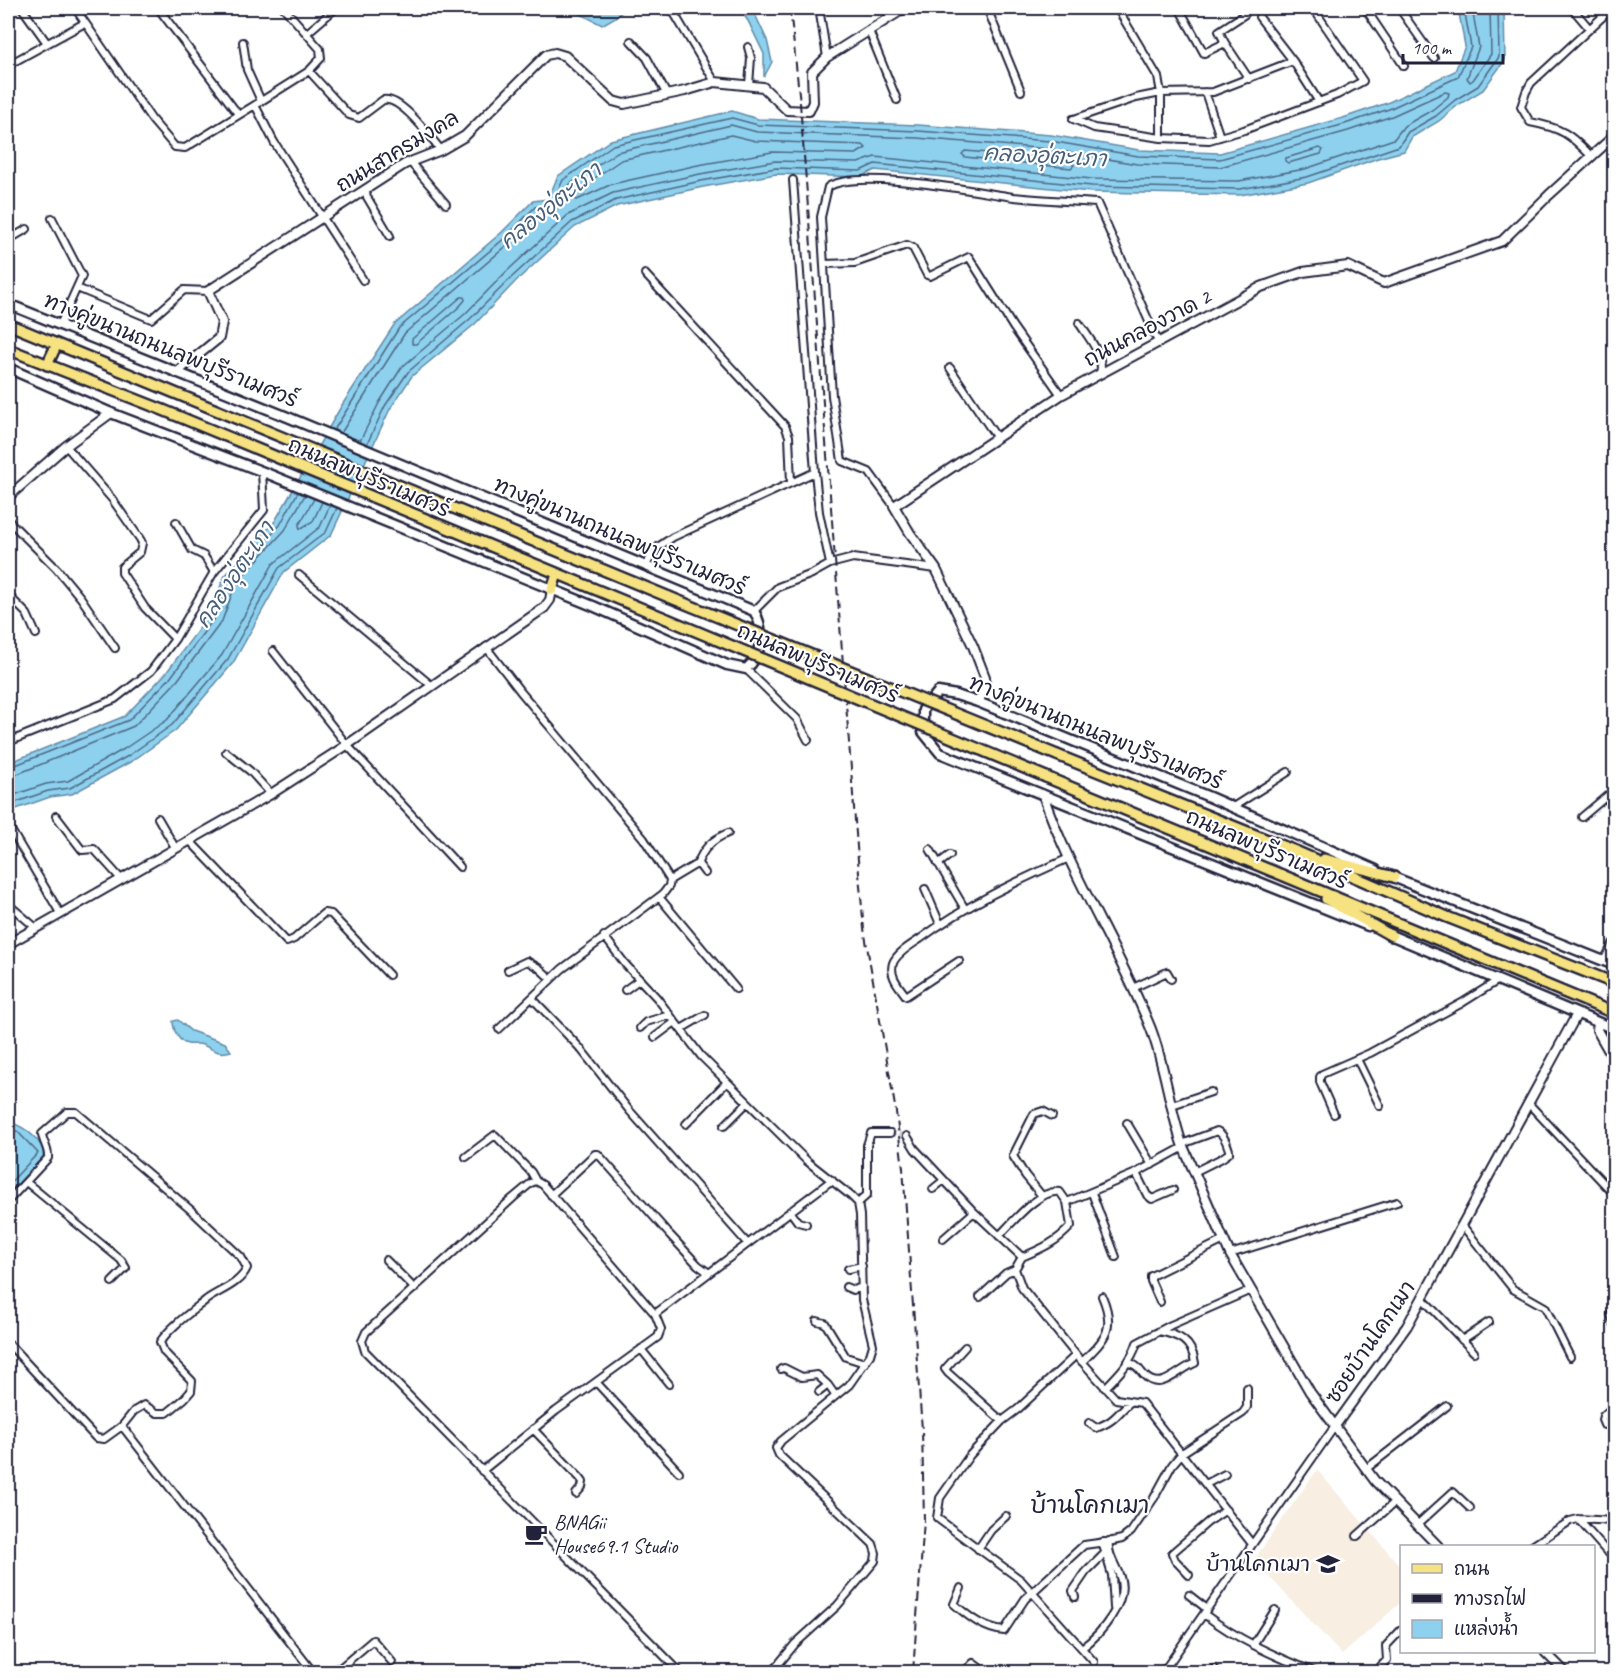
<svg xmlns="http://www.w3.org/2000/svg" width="1622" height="1680" viewBox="0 0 1622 1680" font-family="Caveat,'Playpen Sans Thai',sans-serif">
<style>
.built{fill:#f8eee1}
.water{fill:#8dd1ef;stroke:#628ba7;stroke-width:1.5}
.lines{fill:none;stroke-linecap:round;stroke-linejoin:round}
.shore{stroke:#4d6883;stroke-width:1.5}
.minor-tunnel{stroke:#d3d3d8;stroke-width:6;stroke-dasharray:6 3;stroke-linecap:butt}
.minor-casing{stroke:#22223b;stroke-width:10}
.tertiary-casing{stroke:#22223b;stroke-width:12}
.secondary-casing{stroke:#22223b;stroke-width:13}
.primary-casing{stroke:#22223b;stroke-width:14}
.minor{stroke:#fff;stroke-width:6}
.tertiary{stroke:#fff;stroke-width:8}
.secondary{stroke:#fff;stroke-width:8}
.primary{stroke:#f6e281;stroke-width:9}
.rail{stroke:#22223b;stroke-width:2;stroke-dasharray:9 4.5;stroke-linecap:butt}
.primary-bridge-casing{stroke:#22223b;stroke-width:14;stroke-linecap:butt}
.primary-bridge{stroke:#f6e281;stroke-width:9}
.labels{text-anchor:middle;stroke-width:4.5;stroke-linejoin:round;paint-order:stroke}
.street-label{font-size:21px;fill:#22223b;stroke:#fff}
.poi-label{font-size:21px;fill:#22223b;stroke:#fff;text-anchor:start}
.water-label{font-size:22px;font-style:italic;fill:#475f7a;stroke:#fff}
.quarter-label{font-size:24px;fill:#22223b;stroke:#fff}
</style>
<rect width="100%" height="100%" fill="#fff"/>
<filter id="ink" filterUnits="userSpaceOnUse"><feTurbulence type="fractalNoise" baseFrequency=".0167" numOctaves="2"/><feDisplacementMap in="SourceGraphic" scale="12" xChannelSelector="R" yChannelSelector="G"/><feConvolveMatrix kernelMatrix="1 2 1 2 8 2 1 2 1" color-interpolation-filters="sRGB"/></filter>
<g filter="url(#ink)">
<!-- built -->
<path class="built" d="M1317 1470 1401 1567V1602L1342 1655 1254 1560Z"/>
<!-- water -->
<path class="water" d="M569 8H625L619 15 602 25Z
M739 8H752L767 40 772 62 764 77V54L748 21Z
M1458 8H1504L1505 60 1483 90 1458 105 1439 121 1412 137 1404 151 1378 158 1308 183 1240 195 1091 192 875 170 861 177 776 174 703 187 617 206 575 227 516 281 475 324 412 376 390 409 331 535 284 572 233 663 176 730 132 761 72 794 50 797 8 812V763L125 716 166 673 210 614 224 577 275 521 342 405 394 325 502 232 533 201 548 199 558 176 611 140 732 111 758 119 918 125 1051 135 1139 150 1220 153 1343 118 1387 103 1455 71 1465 46Z
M178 1020 191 1031 225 1043 231 1051C219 1055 214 1050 203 1045 197 1043 194 1045 188 1044 179 1043 173 1029 173 1021Z
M12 1123C25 1127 46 1143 43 1157L8 1194V1129Z"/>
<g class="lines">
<!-- shore -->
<path class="shore" d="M1472 8 1479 47 1467 78 1470 82 1473 80 1491 54 1490 8
M731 135 756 141 863 145 866 148 856 154 772 152 698 165 612 184 577 200 574 199 577 190 621 160Z
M1320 148 1323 150 1321 154 1288 163 1285 161 1286 158Z
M965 151 1048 158 1072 162 1074 165 1071 168 965 157 962 154Z
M461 297H464L465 300 459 307 416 344H412V339Z
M334 430 399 328 506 237 535 207 552 204 563 180 613 145 732 118 758 125 918 131 1050 141 1138 156 1220 159 1345 124 1389 109 1458 77 1471 47 1464 8
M341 433 405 333 511 242 539 215 550 213 557 209 570 184 617 152 731 125 757 132 917 138 1049 149 1137 164 1220 167 1348 131 1392 116 1445 92 1449 93 1448 97 1432 110 1404 126 1394 139 1305 169 1239 181 1092 179 875 157 858 163 775 161 700 174 613 193 568 215 506 272 465 314 402 367 379 403 360 441
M367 444 385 406 408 372 470 319 512 277 572 222 616 200 701 181 776 168 860 171 875 164 1092 186 1240 189 1307 177 1399 146 1408 132 1436 116 1455 100 1478 86 1499 57 1498 8
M314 499 299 525 300 529 313 521 322 502
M8 768 129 720 171 677 215 617 230 580 280 525 298 492
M8 776 15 775 134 726 177 681 222 621 236 583 285 530 305 495
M8 797 46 784 68 781 124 749 167 720 222 655 273 564 320 527 330 505
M8 805 48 791 70 788 128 756 172 725 228 659 279 568 326 532 337 508
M8 1132 17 1131 38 1153 8 1185"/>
<!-- minor-tunnel -->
<path class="minor-tunnel" d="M890 1133 907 1136"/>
<!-- minor casing -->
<g class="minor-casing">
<path id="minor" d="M22 8 47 43
M75 8 86 24
M158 8 238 114
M671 8 715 82
M819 8 827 57
M987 8 1021 91
M1117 8 1158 77 1161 93V138
M1179 8 1204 53 1225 43
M1241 8 1245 14 1219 31 1225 43 1249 79
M1365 8 1404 66
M1399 8 1434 58
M1572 8 1589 28
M1259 17 1293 61 1319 102
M869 31 897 100
M307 33 336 8
M631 41 647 58 667 95
M243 42 247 70 261 101
M748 47 751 58 749 85
M8 65 81 25 86 24 152 120 175 147 185 148 255 105 274 142 363 280
M309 71 349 115 359 118 383 100C401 96 430 137 441 150
M1205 92 1220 137
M255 105 309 71 321 58 320 49 284 8
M1073 119 1094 128 1161 138 1209 140 1244 130 1337 95 1363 81 1313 8
M1074 119 1136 98 1161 93 1213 92 1293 61
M1592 157C1570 134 1562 128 1530 122L1521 107 1526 92 1531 83 1612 8
M410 162 446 204
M793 180 815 472
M369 187 366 192 367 197 390 236
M52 218 82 276 60 325
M8 240 27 229
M824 264 855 263 907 245 913 248 927 275 930 276 969 257 1013 327 1061 395
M645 274 785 426 789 436 791 483
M77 288 151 319 184 290 208 291
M1079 323C1088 337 1105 356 1100 373
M950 368 997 438
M66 446 112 499 140 539 142 543 140 552 122 567V573L145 608 175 639
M894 506 869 472 842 461 832 396 821 217 828 187C858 168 976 192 1014 197 1042 200 1070 201 1097 203L1158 342
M8 520 57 569 81 598 115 648
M176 522 192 550 204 556 214 572
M645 566 658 547 673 537 815 472 819 512 830 564
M299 575 431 685
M8 595 27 614 36 634
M754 611 778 587 812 574 830 564 853 558 936 569
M486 647 520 691 644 839 670 880 669 886 663 894 562 969 499 1029
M273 651 347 745 460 867
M746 669 797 719 808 740
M8 742 115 699 151 671 175 639 214 572 264 510 262 471
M226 752 250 771 271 794
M1233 807 1288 772
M56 816 82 850 94 849 121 879
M1582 817 1614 790
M158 818 176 849
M8 825 60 913
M190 841 287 942 294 939 324 913 331 914 389 975
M930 849 965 909
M938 864 950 855
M697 865C703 849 711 840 728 833
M670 880 695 865H699L705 873
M925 889 940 924
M659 897 736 989
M8 904 35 927
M604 936 626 965 657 998 701 1056 807 1161 851 1196 858 1203 860 1215 862 1300 873 1345 870 1355 849 1385 781 1441 776 1448 779 1455 873 1544 876 1553 875 1561 837 1606 795 1644 772 1672
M959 961 906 996C899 986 889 976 893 963 897 953 911 945 920 939 966 905 1017 881 1069 858
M508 970 527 961 539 968 551 979
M1133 988 1167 972 1171 979
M625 990 640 979
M532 998 580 1048 629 1110 747 1243
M640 1028 646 1022 670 1015
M681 1029 705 1015
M655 1037 675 1022
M1357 1059 1380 1106
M1529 1104 1614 1194
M1172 1105 1211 1092
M1334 1114 1320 1082V1077L1322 1074 1370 1053 1462 1003 1497 981
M1127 1123 1152 1165
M686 1124 727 1082
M724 1126 747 1103
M907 1136 915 1149 974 1212 1022 1257 1015 1269 1022 1288 1076 1355 1116 1399 1142 1403 1252 1544
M1182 1144 1217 1131C1224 1134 1227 1143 1229 1150V1153L1222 1158 1194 1172
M466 1157 495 1135 531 1172 536 1181
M1136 1173 1147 1195 1152 1199 1173 1190
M26 1182 121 1260 126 1268 112 1282
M933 1189 944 1180
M1092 1193 1116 1257
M551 1195 595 1154H598L670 1235 698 1265 709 1273
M1042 1196 1025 1175 1013 1156 1034 1114 1043 1111 1052 1116
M8 1201 48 1158C49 1149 43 1143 42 1134L67 1112H76L192 1211 241 1257 247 1268C240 1284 220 1290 206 1300 191 1312 171 1326 160 1342L164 1352 192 1381 191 1391 184 1399 167 1413H157L144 1405 134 1411 122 1426 104 1439 96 1438 8 1343
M1067 1202 1136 1173 1184 1147
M858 1203 867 1195V1145L871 1133H890
M790 1211 798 1222 806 1224
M1462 1225 1513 1289 1545 1307 1570 1357
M999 1236C1012 1223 1040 1188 1060 1192L1067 1202 1071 1226C1057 1242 1041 1249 1022 1257
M943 1239 974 1212
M1230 1254 1397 1202
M386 1260 415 1289
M848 1269 862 1266
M846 1287 853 1290 862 1287
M980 1297 1006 1273 1015 1269
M1423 1299 1474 1352
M1160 1302 1151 1281V1276L1224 1240
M655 1314 832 1180
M1611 1314 1614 1324
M817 1321 825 1323 846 1357 865 1363
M1462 1340 1489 1322
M965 1347 945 1369 948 1373 1002 1421
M641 1349 669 1384
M1076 1355 1018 1409 1002 1421 970 1455 940 1498 937 1518 1021 1580 1094 1662
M1082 1362C1106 1338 1116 1329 1102 1296
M1129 1363C1136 1364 1139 1369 1144 1375 1161 1393 1176 1371 1195 1363 1192 1341 1179 1335 1159 1331
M781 1369 784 1368 802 1377 817 1375 828 1385
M596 1382 679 1472
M1105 1388C1119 1374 1131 1362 1137 1343L1171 1325 1251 1290
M819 1392 828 1385 835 1395
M1089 1423 1096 1428C1115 1421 1116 1415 1130 1402
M1604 1425 1602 1420 1603 1416 1614 1406
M122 1426 313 1672 340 1668 344 1672
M533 1429 580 1478 583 1482 582 1487 576 1494
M1366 1469 1447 1406
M482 1471 556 1411 658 1337 661 1329 655 1314 543 1185 536 1181 531 1183 513 1198 366 1332 362 1341 365 1351 680 1672
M1206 1484 1225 1474
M1578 1519 1607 1552H1614
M1417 1525 1453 1492 1470 1508
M1357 1536 1395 1502
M1102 1542 1112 1575 1114 1608
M1532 1546 1570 1521 1578 1519 1614 1521
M978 1549 991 1530 1006 1516
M1189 1575 1175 1560 1172 1553 1208 1522 1226 1510
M961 1588 954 1604C969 1617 984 1629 1004 1631L1025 1599 1084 1545 1113 1541 1122 1539 1131 1532 1154 1498 1172 1465 1182 1453 1243 1413 1247 1407V1388
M1189 1595 1207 1609
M1075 1597 1073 1591 1086 1572 1105 1553
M1204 1614C1238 1640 1275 1656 1314 1672
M1253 1645 1275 1610
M1082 1648C1101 1634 1129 1601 1120 1577 1116 1565 1107 1554 1109 1541
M340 1668 373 1640 392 1662
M964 1672 973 1663 985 1672
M1163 1672 1335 1426
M1210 1672 1214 1669
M1375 1672 1387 1660 1386 1646 1402 1629"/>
</g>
<!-- tertiary casing -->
<g class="tertiary-casing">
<path id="tertiary" d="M176 373 219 338 222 322 208 291 405 164 441 150 465 136 546 55 555 53 565 56 613 101 624 104 685 91 715 82 763 87 787 110 809 111 813 102 812 72 827 57 905 8
M8 497 66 446 111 413
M978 702 984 691 985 677 973 646 936 569 910 533 894 506 1061 395 1261 287 1303 272 1348 266 1384 283 1502 241 1549 195 1614 136
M1043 795C1071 876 1119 949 1151 1029 1165 1066 1169 1106 1182 1144L1230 1254 1310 1392 1375 1481 1438 1546
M8 944 271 794 347 745 544 608 550 600 552 590
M1605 961 1614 944
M1598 1023 1597 1030 1614 1060
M1335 1426 1407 1326 1577 1014
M1545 1652 1565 1672"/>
</g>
<!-- secondary casing -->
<g class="secondary-casing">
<path id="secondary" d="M8 304 290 418 754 611C765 629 762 656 746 669L727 665 593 606 266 473 111 413 8 368
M1388 875 1614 965
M1368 926 940 753 923 732V710L938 692 956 695 978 702 1207 796 1376 870
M1388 934 1614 1029"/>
</g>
<!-- primary casing -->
<g class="primary-casing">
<path id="primary" d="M8 324 669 597
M8 349 163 410 667 619
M47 365 57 344
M552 590 557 574
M1057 755 1295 851 1447 917 1614 983
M1046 777 1614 1013
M1324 859 1394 877
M1326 899 1392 936"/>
</g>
<!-- minor -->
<use href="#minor" class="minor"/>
<!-- tertiary -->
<use href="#tertiary" class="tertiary"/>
<!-- secondary -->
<use href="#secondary" class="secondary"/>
<!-- primary -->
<use href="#primary" class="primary"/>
<!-- rail -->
<path class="rail" d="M790 8 800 103 860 886 864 929 896 1112 903 1168 922 1430 924 1520 913 1672"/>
<!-- primary-bridge casing -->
<g class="primary-bridge-casing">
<path id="primary-bridge" d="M669 597 1057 755
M667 619 1046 777"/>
</g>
<!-- primary-bridge -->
<use href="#primary-bridge" class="primary-bridge"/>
</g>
</g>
<!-- icons -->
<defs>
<g id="cafe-bare" transform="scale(1.8)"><path d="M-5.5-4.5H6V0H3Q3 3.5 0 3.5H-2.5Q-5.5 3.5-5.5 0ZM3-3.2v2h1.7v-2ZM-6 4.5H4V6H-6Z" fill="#22223b" stroke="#fff" stroke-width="2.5" paint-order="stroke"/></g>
<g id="school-bare" transform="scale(1.8)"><path d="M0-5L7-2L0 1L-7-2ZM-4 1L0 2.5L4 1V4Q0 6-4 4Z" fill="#22223b" stroke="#fff" stroke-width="2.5" paint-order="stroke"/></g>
</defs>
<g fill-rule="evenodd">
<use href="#cafe-bare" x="536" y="1534"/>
<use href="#school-bare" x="1328" y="1564"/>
</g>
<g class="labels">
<!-- street labels -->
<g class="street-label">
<text transform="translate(397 151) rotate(-31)" y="7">ถนนสาครมงคล</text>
<text transform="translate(1147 328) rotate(-28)" y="7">ถนนคลองวาด 2</text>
<text transform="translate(171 350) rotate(22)" y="7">ทางคู่ขนานถนนลพบุรีราเมศวร์</text>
<text transform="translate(369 477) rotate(23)" y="7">ถนนลพบุรีราเมศวร์</text>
<text transform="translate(620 536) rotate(23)" y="7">ทางคู่ขนานถนนลพบุรีราเมศวร์</text>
<text transform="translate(818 663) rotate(23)" y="7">ถนนลพบุรีราเมศวร์</text>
<text transform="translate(1096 732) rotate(22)" y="7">ทางคู่ขนานถนนลพบุรีราเมศวร์</text>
<text transform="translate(1267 849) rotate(23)" y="7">ถนนลพบุรีราเมศวร์</text>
<text transform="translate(1370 1342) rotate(-56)" y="7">ซอยบ้านโคกเมา</text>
</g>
<!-- poi labels -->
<g class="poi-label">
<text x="554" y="1529">BNAGii<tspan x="554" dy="24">House69.1 Studio</tspan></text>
<text x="1310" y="1571" text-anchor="end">บ้านโคกเมา</text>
</g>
<!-- water labels -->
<g class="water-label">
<text transform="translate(1045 155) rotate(3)" y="8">คลองอุ่ตะเภา</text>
<text transform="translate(550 205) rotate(-39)" y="8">คลองอุ่ตะเภา</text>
<text transform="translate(234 574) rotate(-56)" y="8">คลองอุ่ตะเภา</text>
</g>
<!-- quarter labels -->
<g class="quarter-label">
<text x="1090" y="1513">บ้านโคกเมา</text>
</g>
</g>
<!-- margin -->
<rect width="1622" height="1680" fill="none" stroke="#fff" stroke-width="30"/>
<rect x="15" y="15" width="1592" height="1650" fill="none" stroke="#22223b" stroke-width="2" filter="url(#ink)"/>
<!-- legend -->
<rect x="1400" y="1545" width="195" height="108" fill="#ffffff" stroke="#a7a7b1" stroke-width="1.5"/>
<rect x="1412" y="1564" width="30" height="9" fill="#f6e281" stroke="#a7a7b1" stroke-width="1.5"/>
<text x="1454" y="1575" font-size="18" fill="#22223b">ถนน</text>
<rect x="1412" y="1594" width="30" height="9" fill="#22223b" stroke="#a7a7b1" stroke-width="1.5"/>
<text x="1454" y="1605" font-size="18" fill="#22223b">ทางรถไฟ</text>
<rect x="1412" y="1620" width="30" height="18" fill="#8dd1ef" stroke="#a7a7b1" stroke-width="1.5"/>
<text x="1454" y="1635" font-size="18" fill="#22223b">แหล่งน้ำ</text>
<!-- scale -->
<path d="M1403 54v9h100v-9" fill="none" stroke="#22223b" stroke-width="3"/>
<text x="1412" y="54" font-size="18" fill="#22223b" stroke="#ffffff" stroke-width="4.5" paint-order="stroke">100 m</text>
</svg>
